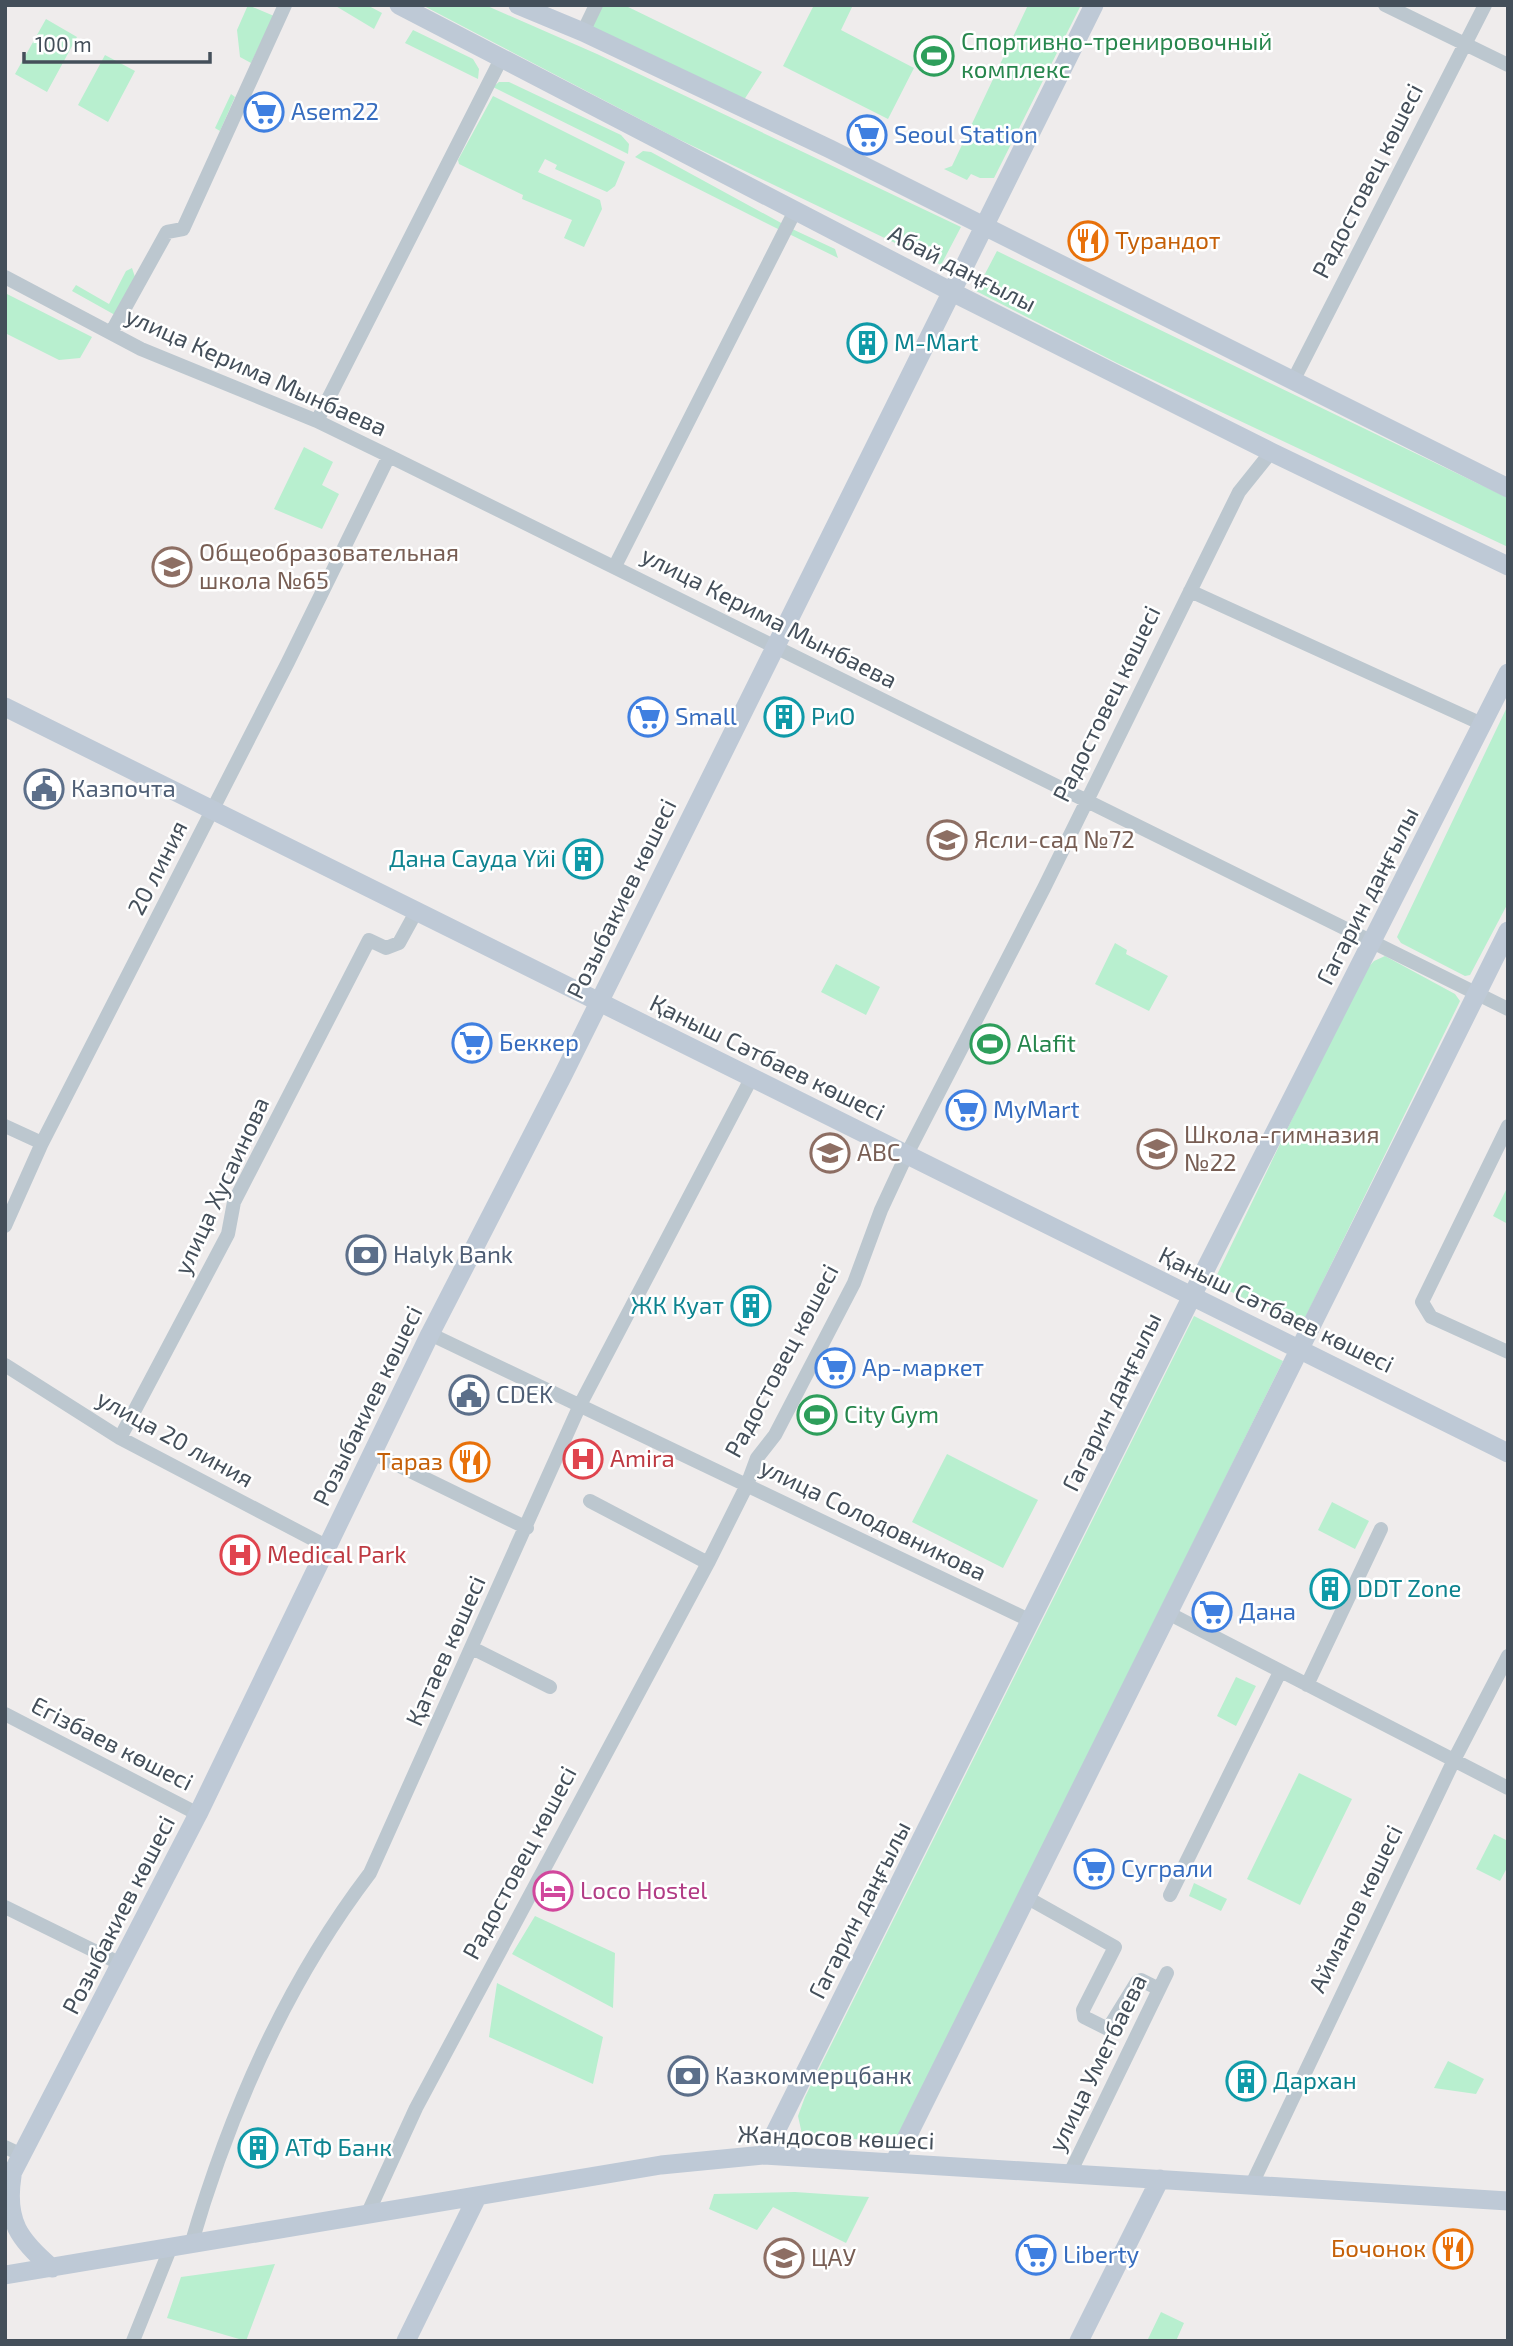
<svg xmlns="http://www.w3.org/2000/svg" width="1513" height="2346" viewBox="0 0 1513 2346" font-family="'Exo 2',sans-serif">
<style>
.green{fill:#b8efcf}
.lines{fill:none;stroke-linecap:round;stroke-linejoin:round}
.street{stroke:#bcc7cf;stroke-width:14}
.secondary{stroke:#bec9d6;stroke-width:19}
.labels{text-anchor:middle;stroke-width:5;stroke-linejoin:round;paint-order:stroke}
.leisure-label{font-size:24px;fill:#27864d;stroke:#fff;text-anchor:start}
.shop-label{font-size:24px;fill:#366cbe;stroke:#fff;text-anchor:start}
.street-label{font-size:24px;fill:#444f5a;stroke:#fff}
.food-label{font-size:24px;fill:#c56008;stroke:#fff;text-anchor:end}
.culture-label{font-size:24px;fill:#0d838f;stroke:#fff;text-anchor:start}
.education-label{font-size:24px;fill:#785e54;stroke:#fff;text-anchor:start}
.service-label{font-size:24px;fill:#4e5e75;stroke:#fff;text-anchor:start}
.health-label{font-size:24px;fill:#be3a42;stroke:#fff;text-anchor:start}
.hotel-label{font-size:24px;fill:#b23c85;stroke:#fff;text-anchor:start}
</style>
<rect width="100%" height="100%" fill="#efecec"/>
<!-- green -->
<path class="green" d="M248 5 274 16 251 63 240 57 237 30Z
M334 5H367L382 13 374 29Z
M422 5H485L597 54 961 227 941 265 674 137Z
M603 5H624L762 72 742 103 591 33 592 23Z
M814 5H853L841 30 914 68 888 119 783 66Z
M1028 5H1081L994 178H980L971 174 967 180 944 169 952 166Z
M46 19 77 37 47 92 15 74Z
M413 30 473 59 479 69 478 79 405 43Z
M105 55 135 71 108 122 78 105Z
M499 82H509L621 135 629 144 628 154 493 87Z
M231 94 235 97 220 131 215 128Z
M493 96 625 162 615 186 607 192 555 169 557 165 545 159 538 172 600 200 602 209 584 247 564 238 572 220 522 199 523 195 459 164 458 160Z
M643 151 651 152 783 224 780 230 635 157Z
M790 228 835 249 838 258 787 233Z
M997 251 1508 498V547L1117 363 976 291Z
M132 268 135 277 115 315 72 291 76 285 109 304 126 271Z
M5 293 92 337 80 358 59 360 5 333Z
M304 447 333 462 322 485 339 494 322 529 274 509Z
M1508 705V903L1470 975 1465 976 1401 943 1397 937Z
M1115 943 1127 950 1126 954 1168 976 1149 1011 1095 984Z
M1385 956 1455 994 1460 1001 1301 1326 1213 1283 1362 974 1374 961Z
M836 964 880 987 866 1015 821 992Z
M1508 1186V1224L1493 1216Z
M1194 1316 1283 1361 907 2121 895 2139 887 2142 802 2134 798 2116 805 2097Z
M947 1454 1038 1500 1003 1568 912 1522Z
M1332 1502 1369 1521 1355 1549 1318 1530Z
M1236 1677 1256 1686 1236 1726 1217 1716Z
M1299 1773 1352 1799 1300 1905 1247 1879Z
M1494 1834 1508 1841V1866L1500 1881 1476 1869Z
M1194 1883 1227 1899 1221 1911 1189 1896Z
M535 1916 615 1953 613 2008 512 1954Z
M497 1983 603 2037 593 2084 489 2037Z
M1448 2061 1484 2079 1476 2094 1434 2088Z
M795 2192 869 2197 846 2243 773 2207 757 2230 709 2209 714 2194Z
M275 2264 246 2341 167 2318 181 2277Z
M1161 2312 1184 2323 1176 2341 1148 2339Z"/>
<g class="lines">
<!-- street -->
<path class="street" d="M1385 5 1508 65
M583 32 596 5
M5 277 141 349 317 421 389 456 1508 1009
M111 333 167 232 183 229 285 5
M1294 379 1485 5
M317 421 501 59
M615 566 795 211
M1190 591 1482 724
M5 1126 42 1143
M1508 1126 1422 1302 1431 1317 1508 1352
M5 1226 42 1143 288 662 389 456
M430 1334 1031 1621
M5 1365 120 1438 326 1546
M120 1438 228 1234 234 1202 369 940 386 948 399 943 416 912
M373 1453 527 1528
M590 1501 708 1563
M1168 1613 1508 1788
M472 1648 550 1687
M1307 1685 1381 1529
M5 1714 198 1814
M1170 1895 1280 1672
M1026 1897 1115 1947 1083 2010 1084 2017 1108 2029 1137 1982 1141 1980 1159 1989
M5 1907 121 1964
M5 2147 22 2155
M1070 2173 1167 1973
M1252 2184 1454 1760 1508 1656
M367 2215 416 2108 708 1563 747 1485 757 1458 775 1435 854 1283 881 1210 907 1154 1044 888 1239 492 1271 452
M191 2245C229 2114 287 1982 370 1873L580 1405 752 1077
M133 2341 170 2249"/>
<!-- secondary -->
<path class="secondary" d="M399 5 952 292 1271 452 1508 566
M518 5 583 32 830 149 1508 488
M5 707 1508 1453
M764 2155 1204 1272 1508 673
M894 2163 1508 931
M12 2176C5 2221 19 2240 52 2268
M5 2187 198 1814 430 1334 563 1075 1094 5
M5 2275 661 2165 764 2155 1508 2201
M406 2341 477 2197
M1079 2341 1160 2179"/>
</g>
<!-- icons -->
<defs>
<g id="stadium-ring" transform="scale(2.0125)"><circle r="9.5" fill="#fff" stroke="#2e9e5b" stroke-width="1.5"/><path d="M0-5a6.5 5 0 1 0 0 10a6.5 5 0 1 0 0-10ZM-3.5-1.8h7v3.6h-7Z" fill="#2e9e5b"/></g>
<g id="supermarket-ring" transform="scale(2.0125)"><circle r="9.5" fill="#fff" stroke="#3f7fe0" stroke-width="1.5"/><path d="M-6-5.5h2.5l.6 2H6L4.5 2H-2.5L-4.4-4H-6ZM-1.5 3.2a1.3 1.3 0 1 0 .1 0ZM3 3.2a1.3 1.3 0 1 0 .1 0Z" fill="#3f7fe0"/></g>
<g id="restaurant-ring" transform="scale(2.0125)"><circle r="9.5" fill="#fff" stroke="#e8710a" stroke-width="1.5"/><path d="M-5-6h1v4h1v-4h1v4h1v-4h1v5L-1.5 .5V6h-2V.5L-5-1ZM5-6V6H3V1.5H1.5Q1.5-4 5-6Z" fill="#e8710a"/></g>
<g id="building-ring" transform="scale(2.0125)"><circle r="9.5" fill="#fff" stroke="#0f9aa8" stroke-width="1.5"/><path d="M-4-6H4V6H1V3H-1V6H-4ZM-2.5-4.3h1.7v1.8h-1.7ZM.8-4.3h1.7v1.8H.8ZM-2.5-1h1.7V.8h-1.7ZM.8-1h1.7V.8H.8Z" fill="#0f9aa8"/></g>
<g id="school-ring" transform="scale(2.0125)"><circle r="9.5" fill="#fff" stroke="#8d6e63" stroke-width="1.5"/><path d="M0-5L7-2L0 1L-7-2ZM-4 1L0 2.5L4 1V4Q0 6-4 4Z" fill="#8d6e63"/></g>
<g id="civic-ring" transform="scale(2.0125)"><circle r="9.5" fill="#fff" stroke="#5c6f8a" stroke-width="1.5"/><path d="M-.6-6.5H3V-4.5H.6V-3L4-1V1h2V6H-6V1h2V-1L-.6-3ZM-1.2 2.5V6h2.4V2.5Z" fill="#5c6f8a"/></g>
<g id="bank-ring" transform="scale(2.0125)"><circle r="9.5" fill="#fff" stroke="#5c6f8a" stroke-width="1.5"/><path d="M-6-4H6V4H-6ZM0-2.3a2.3 2.3 0 1 0 0 4.6a2.3 2.3 0 1 0 0-4.6Z" fill="#5c6f8a"/></g>
<g id="hospital-ring" transform="scale(2.0125)"><circle r="9.5" fill="#fff" stroke="#e0444e" stroke-width="1.5"/><path d="M-5-5h3v3.5h4V-5h3V5h-3V1.5h-4V5h-3Z" fill="#e0444e"/></g>
<g id="hotel-ring" transform="scale(2.0125)"><circle r="9.5" fill="#fff" stroke="#d1479c" stroke-width="1.5"/><path d="M-6-4.5h1.5V1H6V5H4.5V3h-9V5H-6ZM-4 0a1.8 1.8 0 1 1 3.6 0ZM.5 0V-2.5h3Q6-2.5 6 0Z" fill="#d1479c"/></g>
<g id="university-ring" transform="scale(2.0125)"><circle r="9.5" fill="#fff" stroke="#8d6e63" stroke-width="1.5"/><path d="M0-5L7-2L0 1L-7-2ZM-4 1L0 2.5L4 1V4Q0 6-4 4Z" fill="#8d6e63"/></g>
</defs>
<g fill-rule="evenodd">
<use href="#stadium-ring" x="934" y="56"/>
<use href="#supermarket-ring" x="264" y="112"/>
<use href="#supermarket-ring" x="867" y="135"/>
<use href="#restaurant-ring" x="1088" y="241"/>
<use href="#building-ring" x="867" y="343"/>
<use href="#school-ring" x="172" y="567"/>
<use href="#supermarket-ring" x="648" y="717"/>
<use href="#building-ring" x="784" y="717"/>
<use href="#civic-ring" x="44" y="789"/>
<use href="#school-ring" x="947" y="840"/>
<use href="#building-ring" x="583" y="859"/>
<use href="#supermarket-ring" x="472" y="1043"/>
<use href="#stadium-ring" x="990" y="1044"/>
<use href="#supermarket-ring" x="966" y="1110"/>
<use href="#school-ring" x="1157" y="1149"/>
<use href="#school-ring" x="830" y="1153"/>
<use href="#bank-ring" x="366" y="1255"/>
<use href="#building-ring" x="751" y="1306"/>
<use href="#supermarket-ring" x="835" y="1368"/>
<use href="#civic-ring" x="469" y="1395"/>
<use href="#stadium-ring" x="817" y="1415"/>
<use href="#hospital-ring" x="583" y="1459"/>
<use href="#restaurant-ring" x="470" y="1462"/>
<use href="#hospital-ring" x="240" y="1555"/>
<use href="#building-ring" x="1330" y="1589"/>
<use href="#supermarket-ring" x="1212" y="1612"/>
<use href="#supermarket-ring" x="1094" y="1869"/>
<use href="#hotel-ring" x="553" y="1891"/>
<use href="#bank-ring" x="688" y="2076"/>
<use href="#building-ring" x="1246" y="2081"/>
<use href="#building-ring" x="258" y="2148"/>
<use href="#restaurant-ring" x="1453" y="2249"/>
<use href="#supermarket-ring" x="1036" y="2255"/>
<use href="#university-ring" x="784" y="2258"/>
</g>
<g class="labels">
<!-- leisure labels -->
<g class="leisure-label">
<text x="961" y="50">Спортивно-тренировочный<tspan x="961" dy="28">комплекс</tspan></text>
<text x="1017" y="1052">Alafit</text>
<text x="844" y="1423">City Gym</text>
</g>
<!-- shop labels -->
<g class="shop-label">
<text x="291" y="120">Asem22</text>
<text x="894" y="143">Seoul Station</text>
<text x="675" y="725">Small</text>
<text x="499" y="1051">Беккер</text>
<text x="993" y="1118">MyMart</text>
<text x="862" y="1376">Ар-маркет</text>
<text x="1239" y="1620">Дана</text>
<text x="1121" y="1877">Суграли</text>
<text x="1063" y="2263">Liberty</text>
</g>
<!-- street labels -->
<g class="street-label">
<text transform="translate(1368 181) rotate(-63)" y="8">Радостовец көшесі</text>
<text transform="translate(962 269) rotate(27)" y="8">Абай даңғылы</text>
<text transform="translate(256 372) rotate(24)" y="8">улица Керима Мынбаева</text>
<text transform="translate(769 618) rotate(27)" y="8">улица Керима Мынбаева</text>
<text transform="translate(1107 704) rotate(-64)" y="8">Радостовец көшесі</text>
<text transform="translate(158 868) rotate(-63)" y="8">20 линия</text>
<text transform="translate(1368 896) rotate(-63)" y="8">Гагарин даңғылы</text>
<text transform="translate(622 899) rotate(-64)" y="8">Розыбакиев көшесі</text>
<text transform="translate(767 1058) rotate(26)" y="8">Қаныш Сәтбаев көшесі</text>
<text transform="translate(222 1186) rotate(-65)" y="8">улица Хусаинова</text>
<text transform="translate(1276 1310) rotate(26)" y="8">Қаныш Сәтбаев көшесі</text>
<text transform="translate(782 1361) rotate(-62)" y="8">Радостовец көшесі</text>
<text transform="translate(1112 1402) rotate(-64)" y="8">Гагарин даңғылы</text>
<text transform="translate(368 1406) rotate(-64)" y="8">Розыбакиев көшесі</text>
<text transform="translate(175 1439) rotate(29)" y="8">улица 20 линия</text>
<text transform="translate(873 1520) rotate(26)" y="8">улица Солодовникова</text>
<text transform="translate(446 1651) rotate(-66)" y="8">Қатаев көшесі</text>
<text transform="translate(112 1744) rotate(27)" y="8">Егізбаев көшесі</text>
<text transform="translate(520 1863) rotate(-62)" y="8">Радостовец көшесі</text>
<text transform="translate(1356 1909) rotate(-64)" y="8">Айманов көшесі</text>
<text transform="translate(860 1910) rotate(-63)" y="8">Гагарин даңғылы</text>
<text transform="translate(119 1915) rotate(-63)" y="8">Розыбакиев көшесі</text>
<text transform="translate(1098 2063) rotate(-64)" y="8">улица Уметбаева</text>
<text transform="translate(836 2138) rotate(2)" y="8">Жандосов көшесі</text>
</g>
<!-- food labels -->
<g class="food-label">
<text x="1115" y="249" text-anchor="start">Турандот</text>
<text x="443" y="1470">Тараз</text>
<text x="1426" y="2257">Бочонок</text>
</g>
<!-- culture labels -->
<g class="culture-label">
<text x="894" y="351">M-Mart</text>
<text x="811" y="725">РиО</text>
<text x="556" y="867" text-anchor="end">Дана Сауда Үйі</text>
<text x="724" y="1314" text-anchor="end">ЖК Куат</text>
<text x="1357" y="1597">DDT Zone</text>
<text x="1273" y="2089">Дархан</text>
<text x="285" y="2156">АТФ Банк</text>
</g>
<!-- education labels -->
<g class="education-label">
<text x="199" y="561">Общеобразовательная<tspan x="199" dy="28">школа №65</tspan></text>
<text x="974" y="848">Ясли-сад №72</text>
<text x="1184" y="1143">Школа-гимназия<tspan x="1184" dy="28">№22</tspan></text>
<text x="857" y="1161">ABC</text>
<text x="811" y="2266">ЦАУ</text>
</g>
<!-- service labels -->
<g class="service-label">
<text x="71" y="797">Казпочта</text>
<text x="393" y="1263">Halyk Bank</text>
<text x="496" y="1403">CDEK</text>
<text x="715" y="2084">Казкоммерцбанк</text>
</g>
<!-- health labels -->
<g class="health-label">
<text x="610" y="1467">Amira</text>
<text x="267" y="1563">Medical Park</text>
</g>
<!-- hotel labels -->
<g class="hotel-label">
<text x="580" y="1899">Loco Hostel</text>
</g>
</g>
<!-- border -->
<rect width="1513" height="2346" fill="none" stroke="#444f5a" stroke-width="14"/>
<!-- scale -->
<path d="M24 52v10h186v-10" fill="none" stroke="#444f5a" stroke-width="3.5"/>
<text x="35" y="52" font-size="21" fill="#444f5a" stroke="#ffffff" stroke-width="5" paint-order="stroke">100 m</text>
</svg>
